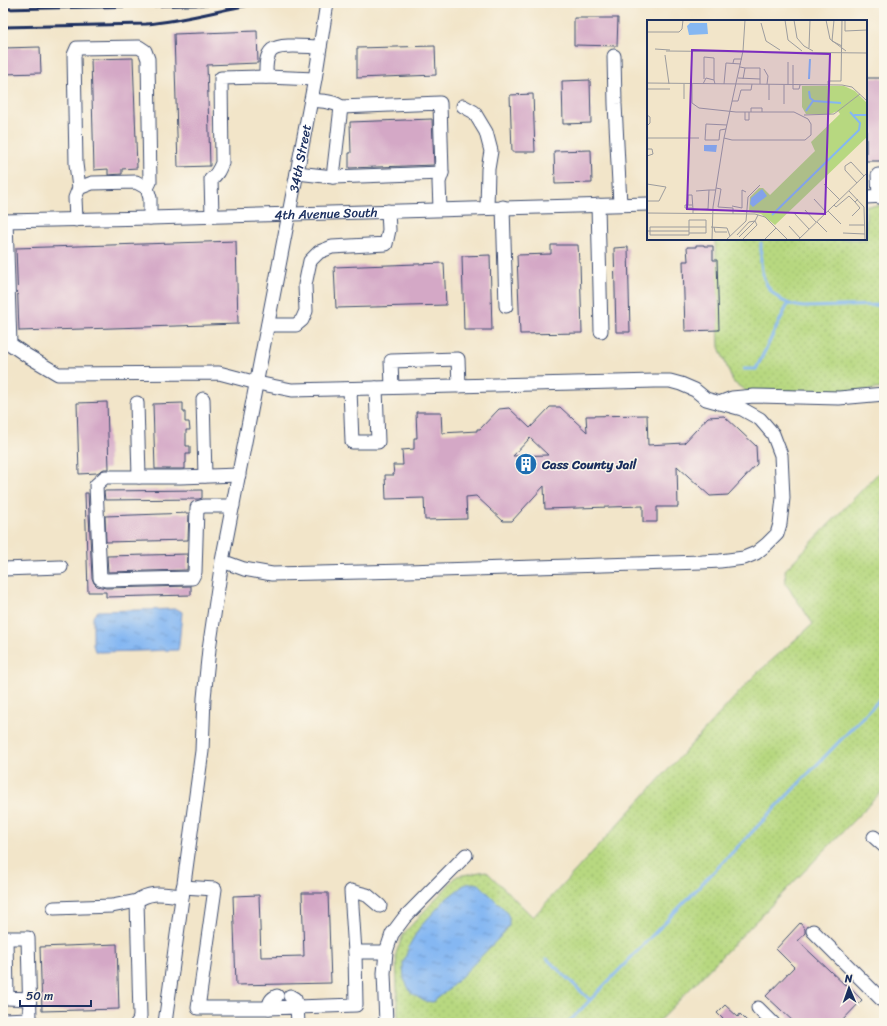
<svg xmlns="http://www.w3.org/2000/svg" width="887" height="1026" viewBox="0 0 887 1026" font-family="Sriracha,sans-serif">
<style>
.grass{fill:url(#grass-dots);stroke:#69846f}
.water{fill:url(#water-ripples);stroke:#5073a8}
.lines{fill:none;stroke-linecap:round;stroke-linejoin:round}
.stream{stroke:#85b7f2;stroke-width:3}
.building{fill:#d4a8c6;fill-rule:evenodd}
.minor-casing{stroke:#3b4a6e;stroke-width:15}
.minor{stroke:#fff;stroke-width:13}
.rail{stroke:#1b2f5e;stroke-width:3}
.labels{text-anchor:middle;stroke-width:3;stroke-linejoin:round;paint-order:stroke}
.street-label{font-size:13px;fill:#1b2f5e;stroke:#fbf7ec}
.poi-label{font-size:13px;font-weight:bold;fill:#1b2f5e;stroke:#fbf7ec;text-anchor:start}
.inset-river{fill:none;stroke:#85b7f2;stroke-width:2}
.inset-road{fill:none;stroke:#9c9c9e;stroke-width:1}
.view{fill:#7b2cbf;fill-opacity:0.15;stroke:#7b2cbf;stroke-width:2}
.inset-edge{fill:none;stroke:#1b2f5e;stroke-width:2}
</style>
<defs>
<pattern id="grass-dots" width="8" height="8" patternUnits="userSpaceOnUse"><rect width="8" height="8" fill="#b7d880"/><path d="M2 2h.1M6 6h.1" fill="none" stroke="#9dba71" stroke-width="1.8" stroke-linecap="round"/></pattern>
<pattern id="water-ripples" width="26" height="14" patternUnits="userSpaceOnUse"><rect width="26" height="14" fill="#85b7f2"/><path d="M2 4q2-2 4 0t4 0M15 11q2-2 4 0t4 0" fill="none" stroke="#6c95c7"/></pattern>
</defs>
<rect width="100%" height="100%" fill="#fbf7ec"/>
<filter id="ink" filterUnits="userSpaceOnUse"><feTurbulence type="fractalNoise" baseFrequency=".025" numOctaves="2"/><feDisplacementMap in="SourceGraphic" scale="8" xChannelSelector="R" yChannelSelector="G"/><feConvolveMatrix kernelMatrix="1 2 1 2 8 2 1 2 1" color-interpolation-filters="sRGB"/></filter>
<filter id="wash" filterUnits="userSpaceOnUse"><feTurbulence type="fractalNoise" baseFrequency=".012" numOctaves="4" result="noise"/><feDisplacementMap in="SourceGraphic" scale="16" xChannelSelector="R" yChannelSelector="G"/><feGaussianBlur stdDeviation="0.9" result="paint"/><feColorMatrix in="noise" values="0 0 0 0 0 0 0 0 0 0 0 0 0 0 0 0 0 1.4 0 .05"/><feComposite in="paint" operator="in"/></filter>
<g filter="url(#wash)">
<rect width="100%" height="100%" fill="#f2e5c9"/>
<!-- grass -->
<path class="grass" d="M884 205V388L860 391H746L733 382 719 347 715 239H866V206Z
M884 467V789L657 1023H398L396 953 404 933 457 876 486 871 533 917 755 675 813 624 786 584 785 570Z"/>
<!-- water -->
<path class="water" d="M177 609 182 612 179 645 178 650 99 652 95 651 93 645V616L98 611Z
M471 883 479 884 505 910 509 917V925L503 934 450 988 433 1002 424 1001 411 993 404 979 403 964 410 944 420 927 446 899 464 885Z"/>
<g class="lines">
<!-- stream -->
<path class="stream" d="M761 243C761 252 760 262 762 271 766 292 782 305 803 307L884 305
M744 369H756L788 304
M547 959 590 1000
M568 1023 884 695"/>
</g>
<g id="blocks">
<!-- building -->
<path class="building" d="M574 18H618L617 46 574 45Z
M257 31 258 63 207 65 210 166 178 167 174 34Z
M435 46 436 75 357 78V48Z
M40 47 41 73 3 74V48Z
M133 58 137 168 122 169V174L108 175V169L94 170 91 59Z
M866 78H884V161H866Z
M590 80 591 123 563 124 562 81Z
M533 94 535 152H512L510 95Z
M432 119 434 165 349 168V153H351L350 122Z
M591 150 592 183 555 184 554 151Z
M236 241 238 324 19 331 16 248Z
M551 245H578L579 262H580L582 333 520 334 517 255 551 254Z
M696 245H704V246H713V260H717L719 330 685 331 683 261H688L687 247H696Z
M628 247 630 332H616L614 248Z
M490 255 492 330H464L462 256Z
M444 263 446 305 336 308 334 267Z
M107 402 109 469H104L97 473 79 474 77 403Z
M183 403V412H185V422H189L190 430H186V446H190V454H186V463H185V469H155L153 404Z
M550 407H560L587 432 586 416 647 415 648 445 684 443 708 417 724 416 756 446 757 464 728 495 710 496 677 466 678 507H657V522H643V506L545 509 544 486 512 521H503L476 496 466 497 467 519 425 520 424 498 386 499 385 475H394L393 465H403L402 450 414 449V438H417L416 412H441L442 433 477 431V429H480L499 409 509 408 530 428ZM530 438 548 455 513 456Z
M202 490V498L199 499 105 500 104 491Z
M85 493H88L92 578 94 583 97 586 106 588 191 586V595L106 597V592H88Z
M189 513 188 540 106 542 105 516Z
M188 554 187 570 108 572 107 556Z
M302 893H328L331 983 236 985 233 896 259 895 261 957 304 956Z
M800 923 805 929V933L798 941 845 985 846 984 862 1000 840 1023H795L766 996 794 967 776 949Z
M117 944 119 1009 42 1011 40 947Z
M725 1005 738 1017 740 1014 749 1023H727L717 1013Z"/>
</g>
</g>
<g filter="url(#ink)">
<use href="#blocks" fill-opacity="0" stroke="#3b4a6e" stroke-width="1"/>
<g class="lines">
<!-- minor casing -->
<g class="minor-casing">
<g id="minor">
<path d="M614 56 615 104 620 204"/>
<path d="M266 77C266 69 265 56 272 50 281 43 308 47 320 47"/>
<path d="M311 100C320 101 334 101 341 107L333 177"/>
<path d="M463 106 474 112 486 132 491 151 488 169 487 208"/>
<path d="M341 107 440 103 442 173 439 182 440 209"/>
<path d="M297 173 333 177 442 173"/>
<path d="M79 188 76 164 74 55 77 48 139 47 145 51 148 59 150 182 147 188"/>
<path d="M866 197 884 196"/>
<path d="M879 197 878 175H884"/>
<path d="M598 205 601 331"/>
<path d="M503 207 506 306"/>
<path d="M212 216 211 179C217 175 219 170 222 163L221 78 266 77 315 79"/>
<path d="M76 220 75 198 79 188 92 183 136 182 147 188 150 198V218"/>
<path id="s1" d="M3 221 150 218 648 204"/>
<path d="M6 221 10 344 26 355 58 374 219 373 257 383 292 390 655 381H670L681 384 695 390 706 399 742 409 760 419 773 434 781 455 783 498 780 524 777 534 767 544 756 553 744 558 720 561 702 562 407 571 272 574 244 569 222 561"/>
<path d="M268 325H296L302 320 306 311 305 285 310 261 319 252 332 247 386 244 389 230 388 211"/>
<path d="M392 387 391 361 458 359 459 386"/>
<path d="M350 389 352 442H378L376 388"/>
<path d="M203 399 205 476"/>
<path d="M137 403 139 477"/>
<path d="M719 403 732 398 754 396 839 398 884 394"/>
<path d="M233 506H204L197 508 195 572 192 578 106 580 100 578 96 485 105 477H180L239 475"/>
<path d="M3 569 61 567"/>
<path d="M874 837 884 846"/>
<path d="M183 887 215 889 198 1008H269L297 1007 298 1023"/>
<path d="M54 908 112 906 137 901"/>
<path d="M813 931 884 1002"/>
<path d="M355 952H386"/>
<path d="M290 996 295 999 297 1007 356 1005 355 952 351 891 367 895 380 906"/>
<path d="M30 999 7 998 6 938H28L30 1019 34 1023"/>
<path d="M269 1008C269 1001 272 998 277 996"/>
<path d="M758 1008 773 1023"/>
<path d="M3 1020 30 1019"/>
<path d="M137 1023 139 1021 140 1016 137 901C151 890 166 895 182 896"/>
<path id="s2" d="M165 1023 202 751 204 698 209 649 222 561 315 79 327 3"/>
<path d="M386 1023 384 973 386 952 392 934 404 918 466 855"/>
</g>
</g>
<!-- minor -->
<use href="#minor" class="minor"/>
<!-- rail -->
<path class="rail" d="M3 9 233 4
M3 27 146 24C185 21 222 9 261 3"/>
</g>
</g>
<!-- icons -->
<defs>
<g id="building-disc" transform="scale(1.15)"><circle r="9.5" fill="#1f6fb2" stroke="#fbf7ec"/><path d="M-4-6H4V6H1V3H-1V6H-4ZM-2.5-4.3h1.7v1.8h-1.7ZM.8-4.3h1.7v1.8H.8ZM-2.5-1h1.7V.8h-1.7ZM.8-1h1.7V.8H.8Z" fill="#fff"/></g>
</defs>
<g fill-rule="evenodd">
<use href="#building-disc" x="526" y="464"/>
</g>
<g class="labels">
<!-- street labels -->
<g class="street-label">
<text dy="5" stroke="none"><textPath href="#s2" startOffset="876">34th Street</textPath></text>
<text dy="5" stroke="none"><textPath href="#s1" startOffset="323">4th Avenue South</textPath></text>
</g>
<!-- poi labels -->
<g class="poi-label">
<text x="542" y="469">Cass County Jail</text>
</g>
</g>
<!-- overview -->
<g transform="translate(647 20)">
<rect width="220" height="220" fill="#f2e5c9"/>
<path d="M155 66H197L208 71 220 83V117L128 205 114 194 102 192 103 177 112 168H116L123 175 168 131 164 122 193 94 191 91 183 94H159L155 87Z" fill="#b7d880"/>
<path d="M43 3H60L61 14 42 15 40 6ZM57 125H70L69 132 57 131ZM115 169 120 176 106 187 103 184 104 178Z" fill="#85b7f2"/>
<path class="inset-river" d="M162 59 163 39M162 71 163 78 167 81 194 83M159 91 166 81M207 95H220M125 195 212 110 213 103 203 92"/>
<path class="inset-road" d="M138 0 141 20 155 31M147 0 150 18 157 26 166 31M179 0 183 19 199 31M187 0 185 21 195 26M198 0V11L220 10M114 3 119 21 133 30M0 12H32L35 9 36 0M162 28 163 0M8 29 23 30M19 31 220 33M18 35 22 64M141 42V65M86 43 87 39H95M146 45V69H152L153 65M93 47 98 48 96 59M98 48H113V64M117 49 121 56 120 64M91 58 113 59M57 59V37L67 38V60M0 63 195 65 205 67 220 81M37 64V79M45 64V83L52 88 89 92H147L161 99 164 104V115L158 120H85L77 118M56 64 59 58 67 60 68 64M77 64 79 43 94 44M181 65V61H194L195 0M0 69H23M122 80V64M85 81H91L94 70H104L105 64M137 84V65M98 92V100H102V92M104 92V88H115V92M0 95 3 97V103L0 106M157 95 187 94 213 74M79 109 73 110 72 120H58L59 104 80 105M0 118H52M0 129H5L6 134 0 136M210 163 198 150V146L204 142 217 156M0 164 19 167 12 181H0M177 164 193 180M69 168 74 169 71 187 86 188V194M49 171 62 170M202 171 217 187 218 220M167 179 179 192M41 185H38V188H45M45 185H41V175H45L46 190M187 185 189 187 202 176 208 182M85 186 95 188V170L99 172M158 190 169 202M181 191 194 204M0 193 108 194 118 197 141 220M46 193V190L61 189 62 170H69M147 193 162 209M205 196 213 188 208 182 211 179M170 202 180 212M202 205H218M142 206 153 218M64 207 80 208 83 216M67 207 68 212H80M0 211H42M42 213H59V200H42V215H3V207H59M196 213 218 214M90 215 102 202 108 201M92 217 108 201 111 195M65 220 66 187 77 118 96 31 98 0M79 220 99 201 101 177 113 165M95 220 110 205 108 201M117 220 129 208M151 220 220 153"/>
<path class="view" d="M45 30 183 34 178 194 40 189Z"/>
<rect width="220" height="220" class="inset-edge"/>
</g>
<!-- margin -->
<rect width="887" height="1026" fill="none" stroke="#fbf7ec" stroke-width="16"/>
<!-- north arrow -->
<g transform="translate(849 988) rotate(358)" stroke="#fbf7ec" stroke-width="3" paint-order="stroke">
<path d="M0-3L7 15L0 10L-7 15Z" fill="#1b2f5e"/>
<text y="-6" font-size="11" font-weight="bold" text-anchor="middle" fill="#1b2f5e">N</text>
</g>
<!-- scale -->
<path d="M20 1000v6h71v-6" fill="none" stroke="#1b2f5e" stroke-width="2"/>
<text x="26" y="1000" font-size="12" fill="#1b2f5e" stroke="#fbf7ec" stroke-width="3" paint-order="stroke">50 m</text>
</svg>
